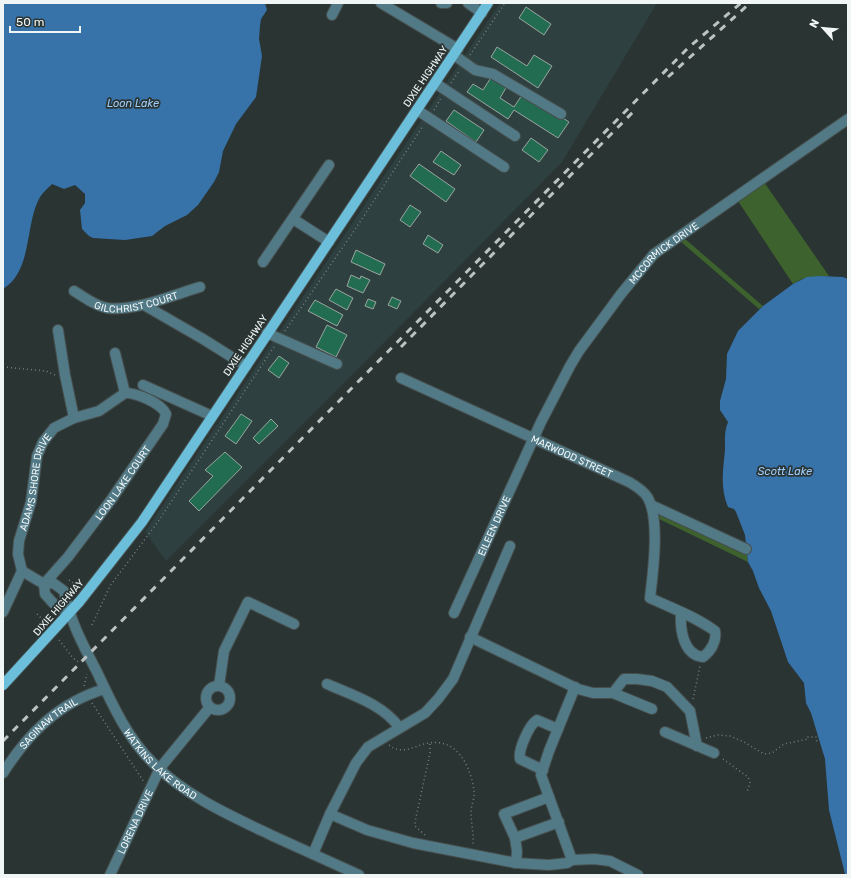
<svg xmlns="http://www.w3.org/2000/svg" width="851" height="878" viewBox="0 0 851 878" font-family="Rubik,sans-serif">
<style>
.built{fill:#2e403f}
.green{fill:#3d622d}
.water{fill:#3772a9}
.building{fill:#226c51;stroke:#9ba5a0}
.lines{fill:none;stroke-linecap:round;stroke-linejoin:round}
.minor-casing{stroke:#464f4e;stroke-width:12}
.major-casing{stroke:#464f4e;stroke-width:12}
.path{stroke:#767f7e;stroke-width:1.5;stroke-dasharray:1 3;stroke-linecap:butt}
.minor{stroke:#527986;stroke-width:10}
.major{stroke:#6bbfda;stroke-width:10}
.rail{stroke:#bbc2c1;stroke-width:3;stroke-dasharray:7 7;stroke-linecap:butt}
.labels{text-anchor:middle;stroke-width:3.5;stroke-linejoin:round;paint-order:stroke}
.street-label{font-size:10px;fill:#f0f6f6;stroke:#2a3433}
.water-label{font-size:11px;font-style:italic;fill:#a0cefd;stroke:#2a3433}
</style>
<rect width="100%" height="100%" fill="#2a3433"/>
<!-- built -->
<path class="built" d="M500 3H657L562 162 353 374 166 561 145 532Z"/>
<!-- green -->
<path class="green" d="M764 182 829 276 802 279 793 284 738 201Z
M684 238 763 306 759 309 680 241Z
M651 500 746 545 748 562 655 517Z"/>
<!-- water -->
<path class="water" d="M3 3H265L267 10 261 19 260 26 259 39 262 56 256 97 236 124 223 151 219 172 214 182 198 205 187 215 165 226 152 236 125 240 93 238 89 236 82 229 80 210 85 203V194L75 185 64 189 52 184C47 189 41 194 38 201 25 228 32 271 3 289Z
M819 276 843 277 848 279V875L845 874 829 810 825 759 811 713 806 703 804 683 788 662 771 611 759 588 753 571 748 562 745 535 736 512 734 509 728 507C720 488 723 470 725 450 725 440 724 432 728 422L720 410V401L726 379 727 354 738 331 763 306 793 284 807 277Z"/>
<!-- building -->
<path class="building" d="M526 7 551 24 544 35 519 18Z
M497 47 527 66 534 55 552 66 538 88 491 57Z
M492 76 507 86 500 98 514 107 524 92 569 122 558 138 514 110 508 119 467 92 473 84 483 90Z
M454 110 484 130 476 142 446 121Z
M531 138 548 150 539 162 522 150Z
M441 151 461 165 454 175 433 162Z
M419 164 455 189 446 202 410 176Z
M410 205 421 212 410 227 400 220Z
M428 235 443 245 438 253 423 244Z
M356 250 385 264 380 275 351 262Z
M351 275 360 279 361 276 370 280 363 293 347 286Z
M336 289 353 298 347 310 329 300Z
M392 297 401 301 397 309 388 305Z
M368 299 376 302 373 309 365 306Z
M315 300 343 315 337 326 308 311Z
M327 325 347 335 336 357 316 347Z
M279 356 289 363 279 378 268 370Z
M241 414 252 421 236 444 225 436Z
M271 419 278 426 259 444 253 438Z
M225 452 242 467 199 511 189 501 213 476 205 470Z"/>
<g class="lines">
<!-- minor casing -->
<g class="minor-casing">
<g id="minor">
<path d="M381 3 458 49"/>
<path d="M441 3H447"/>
<path d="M468 3 482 13"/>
<path d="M332 15 338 3"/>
<path d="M454 55 475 70 493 74 561 114"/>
<path d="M435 83 515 136"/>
<path d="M417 110 504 167"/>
<path d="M293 219 329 242"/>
<path d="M263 262 329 165"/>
<path id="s1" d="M74 291C84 297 95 306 107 308 134 312 173 295 200 287"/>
<path d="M144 305 203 339 246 366"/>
<path d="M58 330 65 375 74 418"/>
<path d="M267 333 337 364"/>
<path d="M115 353 125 393"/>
<path id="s2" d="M401 378 629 482C636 486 644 491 648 498 660 520 653 573 650 598 672 608 696 617 715 631 717 641 711 651 703 657 683 655 680 629 681 613"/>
<path d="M143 385 212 416"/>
<path d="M651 505 746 549"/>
<path id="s3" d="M22 571 44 584 68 557 111 500 163 424 166 414C161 403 137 393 125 393"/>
<path id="s4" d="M22 571 18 554 19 541 31 502 37 456 43 442 54 428 74 418 99 411 125 393"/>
<path d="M3 612 22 571"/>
<path id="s5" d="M68 613 53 603 45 594 44 584 53 583 64 591C70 621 83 645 97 672 112 704 127 737 152 762 185 796 231 816 273 836 302 849 330 862 359 875"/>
<path id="s6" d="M454 613 541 422 570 366 579 351 621 294 654 254 848 119"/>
<path d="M470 637 578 689 593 693H613L652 709"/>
<path d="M327 684C352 695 382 704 399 727"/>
<circle cx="218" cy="698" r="12"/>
<path d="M219 686 224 651 248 602 294 624"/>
<path d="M613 693 624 679H637L652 681 667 687 690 711 697 746"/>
<path d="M665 732 714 753"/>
<path d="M543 770 520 759C518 750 529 725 537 720L558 729"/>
<path id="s7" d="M3 773C28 734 59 702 105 689"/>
<path d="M330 814 367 830 413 843 516 863 549 865 567 863 572 860 594 859 610 861 638 875"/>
<path d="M515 838 504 814 549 797"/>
<path d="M313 854 330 814 356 763 368 747 425 713 438 699 453 679 510 546"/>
<path d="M572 860 541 775 549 751 575 687"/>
<path d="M516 863 517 851 515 838 559 822"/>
<path id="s8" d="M110 875 160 768 210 707"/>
</g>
</g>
<!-- major casing -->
<g class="major-casing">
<path id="major" d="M3 685 80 601 142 522 488 3"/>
</g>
<!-- path -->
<path class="path" d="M470 55 505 3
M451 83 459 71
M434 110 441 98
M285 331 354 231 423 126
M3 367 46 371 55 375
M69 580 78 587
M37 614 47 624
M92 625 110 586 157 523 274 347
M59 640 73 658 80 663
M84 686 87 674
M693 699 700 666
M92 703 144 782
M706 738 718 735 730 736 744 742 764 754 772 753 784 744 808 739V737H816L817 743
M389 745C403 756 415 745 429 743 458 738 471 768 474 791 475 798 471 805 471 812 471 823 474 834 473 846
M723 759 748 777 750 783 747 792
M425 835 415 826V822L430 753V743"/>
<!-- minor -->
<use href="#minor" class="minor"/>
<!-- major -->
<use href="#major" class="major"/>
<!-- rail -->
<path class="rail" d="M668 77 750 3
M401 347 633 112
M3 741 689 47 741 3"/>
</g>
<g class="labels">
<!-- street labels -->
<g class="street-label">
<text transform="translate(425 76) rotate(-56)" y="4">DIXIE HIGHWAY</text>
<text dy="4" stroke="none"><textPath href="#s6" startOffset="421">MCCORMICK DRIVE</textPath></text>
<text dy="4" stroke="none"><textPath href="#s1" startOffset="67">GILCHRIST COURT</textPath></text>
<text transform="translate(245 345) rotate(-56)" y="4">DIXIE HIGHWAY</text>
<text dy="4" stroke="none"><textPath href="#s2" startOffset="188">MARWOOD STREET</textPath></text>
<text dy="4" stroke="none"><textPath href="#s3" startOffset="154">LOON LAKE COURT</textPath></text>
<text dy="4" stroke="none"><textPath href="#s4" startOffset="92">ADAMS SHORE DRIVE</textPath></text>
<text dy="4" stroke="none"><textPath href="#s6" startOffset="96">EILEEN DRIVE</textPath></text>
<text transform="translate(58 607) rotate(-49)" y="4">DIXIE HIGHWAY</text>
<text dy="4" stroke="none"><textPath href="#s7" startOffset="68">SAGINAW TRAIL</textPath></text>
<text dy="4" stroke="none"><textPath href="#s5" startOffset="264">WATKINS LAKE ROAD</textPath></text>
<text dy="4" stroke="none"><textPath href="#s8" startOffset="59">LORENA DRIVE</textPath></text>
</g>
<!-- water labels -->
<g class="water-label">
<text x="133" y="107">Loon Lake</text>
<text x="785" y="475">Scott Lake</text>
</g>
</g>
<!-- border -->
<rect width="851" height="878" fill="none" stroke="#f0f6f6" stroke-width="8"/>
<!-- north arrow -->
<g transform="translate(823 28) rotate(297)" stroke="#2a3433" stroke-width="3" paint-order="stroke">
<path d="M0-3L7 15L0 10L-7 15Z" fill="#f0f6f6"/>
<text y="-6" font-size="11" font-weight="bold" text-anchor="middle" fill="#f0f6f6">N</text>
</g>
<!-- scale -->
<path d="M10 26v6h70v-6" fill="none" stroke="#f0f6f6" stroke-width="2"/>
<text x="16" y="26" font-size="12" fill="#f0f6f6" stroke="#2a3433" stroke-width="3" paint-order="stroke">50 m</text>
</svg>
